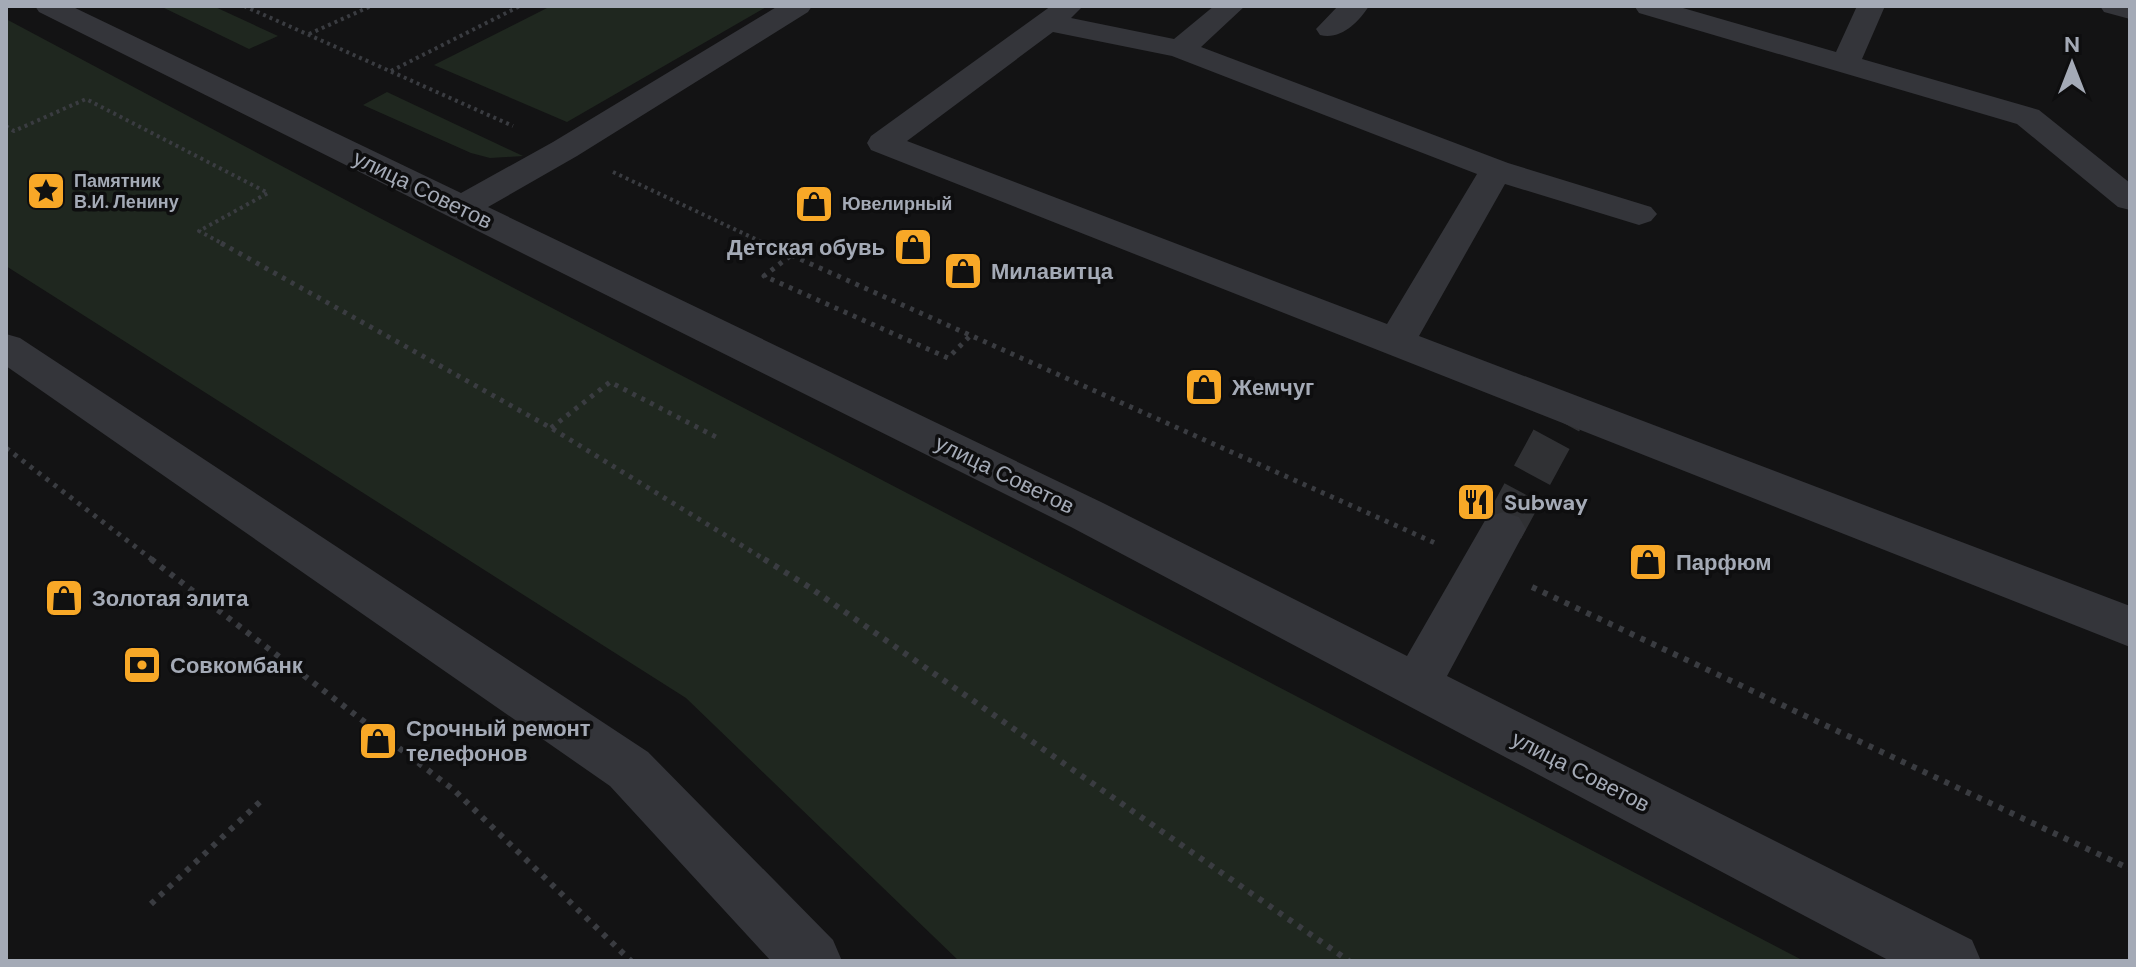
<svg xmlns="http://www.w3.org/2000/svg" width="2136" height="967" viewBox="0 0 2136 967" font-family="'DM Sans',sans-serif">
<style>
.green{fill:#1f271f}
.lines{fill:none;stroke-linecap:round;stroke-linejoin:round}
.minor-tunnel{stroke:#303134;stroke-width:41;stroke-dasharray:41 20;stroke-linecap:butt}
.path-far2{stroke:#3a3c41;stroke-width:4;stroke-dasharray:3 4;stroke-linecap:butt}
.path-far1{stroke:#3a3c41;stroke-width:5;stroke-dasharray:4 6;stroke-linecap:butt}
.path{stroke:#3a3c41;stroke-width:6;stroke-dasharray:5 7;stroke-linecap:butt}
.minor{fill:#34353a;fill-rule:evenodd}
.labels{text-anchor:middle;stroke-width:7;stroke-linejoin:round;paint-order:stroke}
.far-poi-label{font-size:18px;font-weight:bold;fill:#a4aab6;stroke:#0e0e0f;text-anchor:start}
.street-label{font-size:22px;fill:#a4aab6;stroke:#0e0e0f}
.poi-label{font-size:22px;font-weight:bold;fill:#a4aab6;stroke:#0e0e0f;text-anchor:start}
</style>
<rect width="100%" height="100%" fill="#131314"/>
<!-- green -->
<path class="green" d="M160 6H213L278 36 249 49Z
M551 6H768L567 122 434 65Z
M6 19 372 214 1804 961H959L686 698 6 266Z
M387 92 523 156 490 158 471 153 363 105Z"/>
<g class="lines">
<!-- minor-tunnel -->
<path class="minor-tunnel" d="M1503 529 1562 420"/>
<!-- path-far2 -->
<path class="path-far2" d="M244 6 513 126
M309 34 371 6
M391 71 520 6
M6 126 14 131 86 99 268 193 199 231 225 245
M613 172 768 245"/>
<!-- path-far1 -->
<path class="path-far1" d="M221 243 551 428 767 561
M764 243 1435 543
M790 256 764 276 948 358 970 336
M551 428 610 382 716 437
M6 448 154 561"/>
<!-- path -->
<path class="path" d="M151 559 454 790 631 961
M764 559 809 587 1349 961
M1532 587 2130 869
M151 904 262 800"/>
<!-- minor -->
<path class="minor" d="M35 6H71L461 193 553 142 778 6H812L808 12 577 156 488 207 1103 503 1407 656 1487 517 1503 512 1519 517 1526 529 1447 676 1972 940 1981 961H1890L1071 527 39 12Z
M1051 6H1083L1071 18 1174 39 1214 6H1245L1201 47 1508 163 1651 207 1657 214 1651 221 1639 225 1505 184 1419 336 2130 606V647L871 150 867 143 871 136ZM1053 32 1172 56 1477 174 1387 324 907 141Z
M1338 6H1369C1358 23 1341 40 1320 35L1316 29Z
M1676 6 1836 52 1857 6H1885L1862 59 2039 110 2130 183V210L2118 207 2017 124 1639 13 1635 7Z
M2100 6H2130V19L2104 12Z
M6 334 20 338 648 752 833 940 842 961H771L610 786 6 366Z"/>
</g>
<!-- icons -->
<defs>
<g id="sight-square" transform="scale(2)"><rect x="-9" y="-9" width="18" height="18" rx="4" fill="#f8a827" stroke="#0e0e0f"/><path d="M0-6L1.8-2.2L6-1.7L2.9 1.2L3.7 5.4L0 3.3L-3.7 5.4L-2.9 1.2L-6-1.7L-1.8-2.2Z" fill="#111"/></g>
<g id="shop-square" transform="scale(2)"><rect x="-9" y="-9" width="18" height="18" rx="4" fill="#f8a827" stroke="#0e0e0f"/><path d="M-5-2.5h2.3a2.7 3.5 0 0 1 5.4 0H5L5.5 6h-11ZM-1.5-2.5h3a1.5 2.3 0 0 0-3 0Z" fill="#111"/></g>
<g id="restaurant-square" transform="scale(2)"><rect x="-9" y="-9" width="18" height="18" rx="4" fill="#f8a827" stroke="#0e0e0f"/><path d="M-5-6h1v4h1v-4h1v4h1v-4h1v5L-1.5 .5V6h-2V.5L-5-1ZM5-6V6H3V1.5H1.5Q1.5-4 5-6Z" fill="#111"/></g>
<g id="bank-square" transform="scale(2)"><rect x="-9" y="-9" width="18" height="18" rx="4" fill="#f8a827" stroke="#0e0e0f"/><path d="M-6-4H6V4H-6ZM0-2.3a2.3 2.3 0 1 0 0 4.6a2.3 2.3 0 1 0 0-4.6Z" fill="#111"/></g>
</defs>
<g fill-rule="evenodd">
<use href="#sight-square" x="46" y="191"/>
<use href="#shop-square" x="814" y="204"/>
<use href="#shop-square" x="913" y="247"/>
<use href="#shop-square" x="963" y="271"/>
<use href="#shop-square" x="1204" y="387"/>
<use href="#restaurant-square" x="1476" y="502"/>
<use href="#shop-square" x="1648" y="562"/>
<use href="#shop-square" x="64" y="598"/>
<use href="#bank-square" x="142" y="665"/>
<use href="#shop-square" x="378" y="741"/>
</g>
<g class="labels">
<!-- far-poi labels -->
<g class="far-poi-label">
<text x="74" y="187">Памятник<tspan x="74" dy="21">В.И. Ленину</tspan></text>
<text x="842" y="210">Ювелирный</text>
</g>
<!-- street labels -->
<g class="street-label">
<text transform="translate(423 189) rotate(26)" y="8">улица Советов</text>
<text transform="translate(1005 474) rotate(26)" y="8">улица Советов</text>
<text transform="translate(1581 771) rotate(27)" y="8">улица Советов</text>
</g>
<!-- poi labels -->
<g class="poi-label">
<text x="885" y="255" text-anchor="end">Детская обувь</text>
<text x="991" y="279">Милавитца</text>
<text x="1232" y="395">Жемчуг</text>
<text x="1504" y="510">Subway</text>
<text x="1676" y="570">Парфюм</text>
<text x="92" y="606">Золотая элита</text>
<text x="170" y="673">Совкомбанк</text>
<text x="406" y="736">Срочный ремонт<tspan x="406" dy="25">телефонов</tspan></text>
</g>
</g>
<!-- border -->
<rect width="2136" height="967" fill="none" stroke="#a4aab6" stroke-width="16"/>
<!-- north arrow -->
<g transform="translate(2072 64)" stroke="#0e0e0f" stroke-width="6" paint-order="stroke">
<path d="M0-6L14 30L0 20L-14 30Z" fill="#a4aab6"/>
<text y="-12" font-size="22" font-weight="bold" text-anchor="middle" fill="#a4aab6">N</text>
</g>
</svg>
